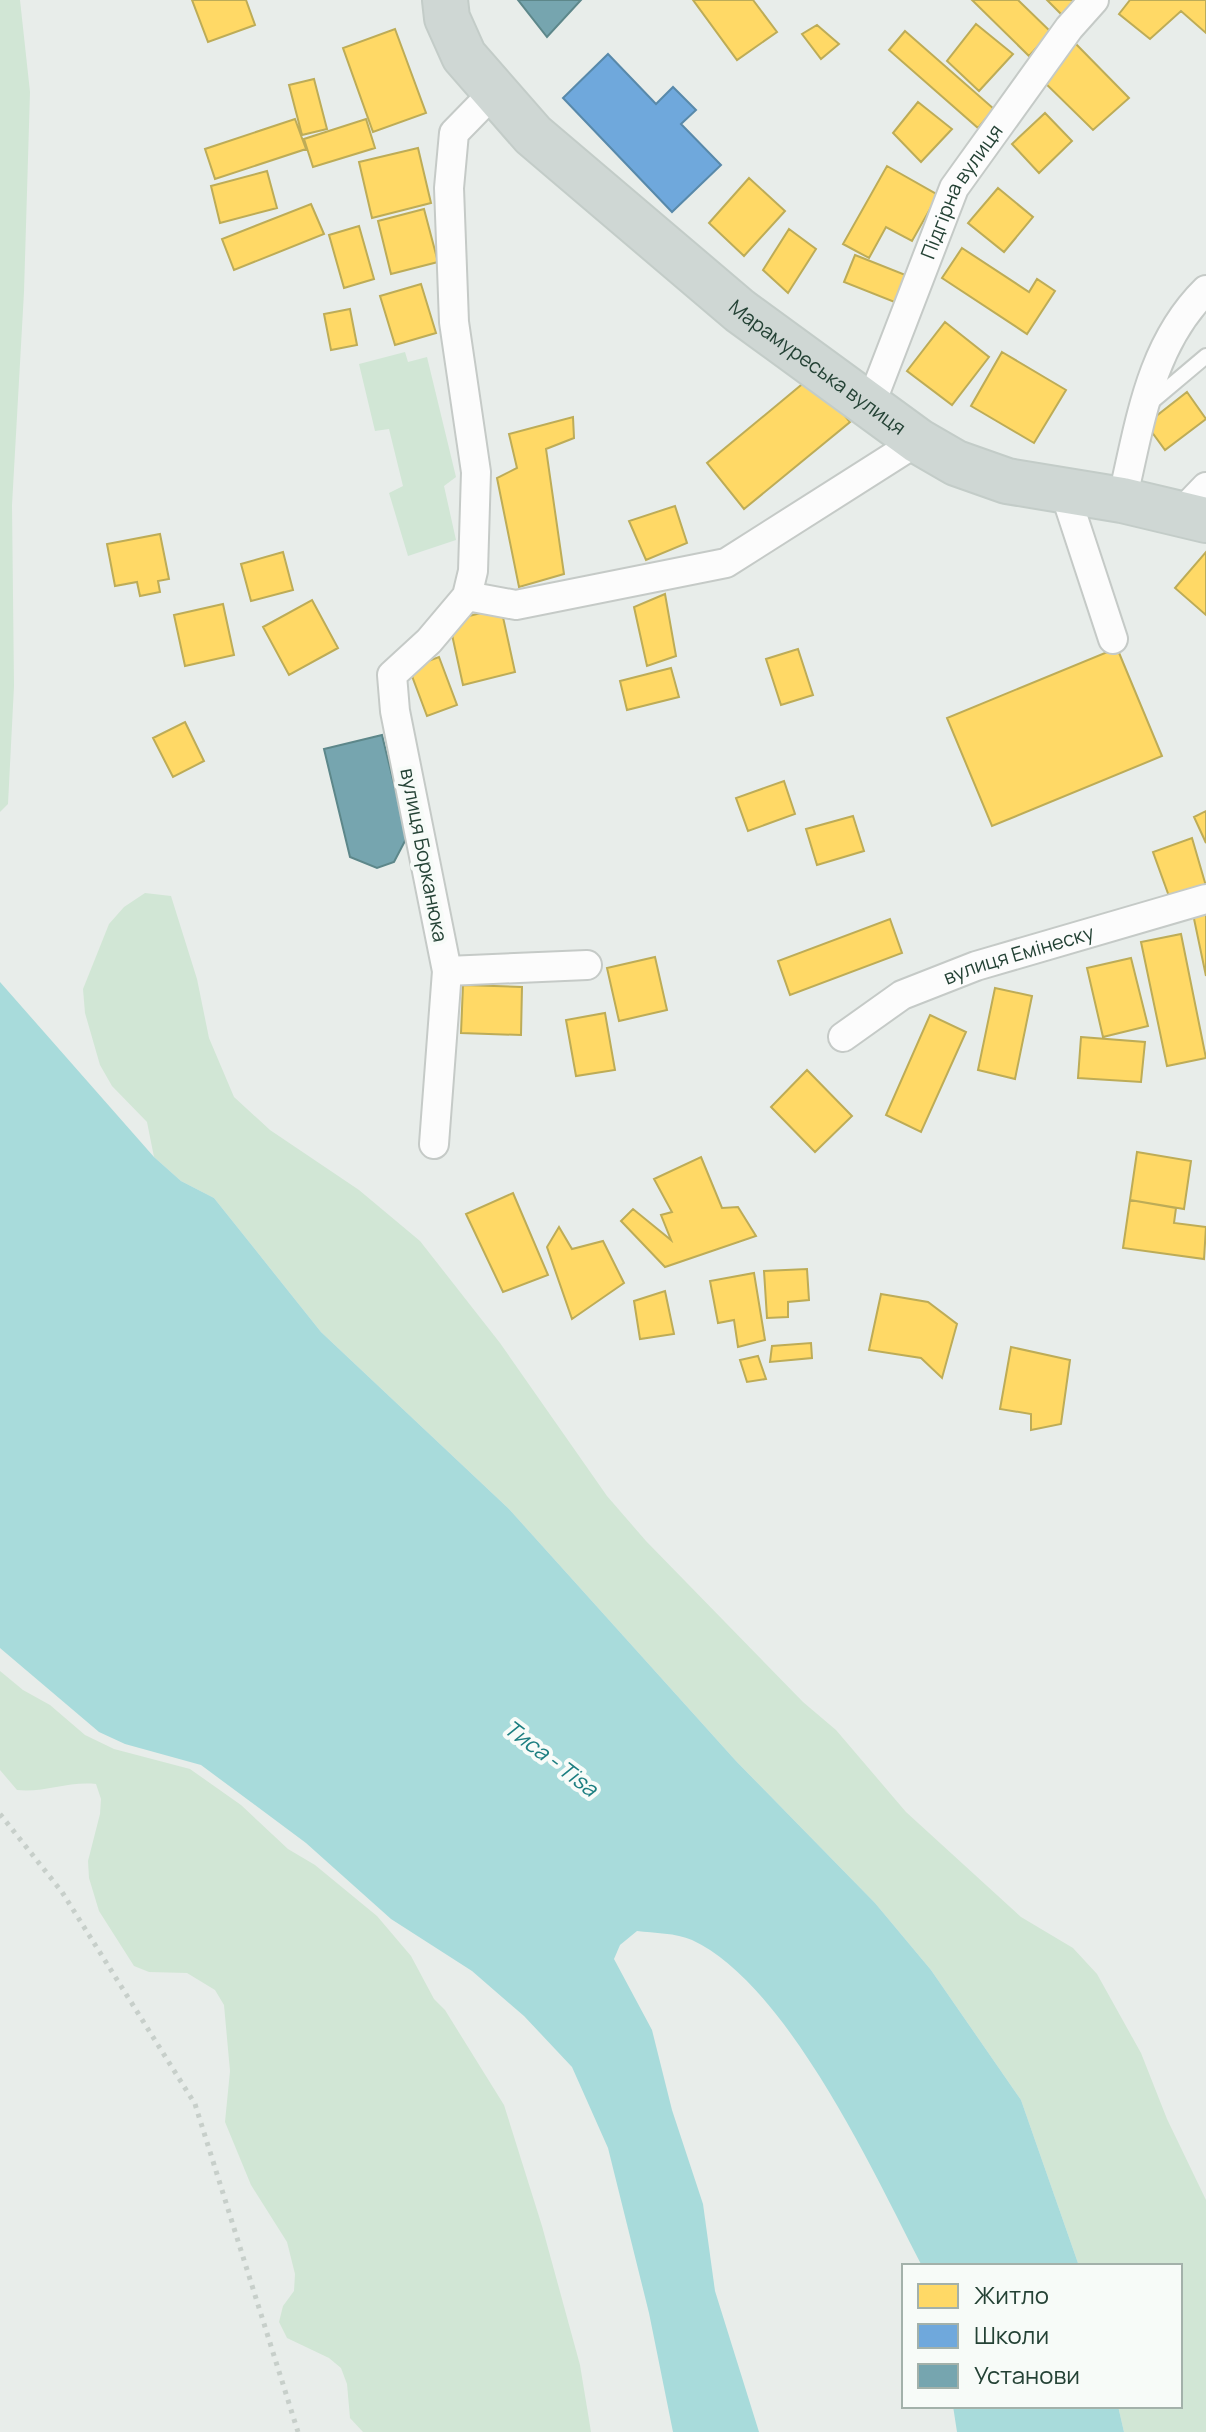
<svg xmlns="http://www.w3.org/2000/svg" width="1206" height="2432" viewBox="0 0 1206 2432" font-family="Manrope,sans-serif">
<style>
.green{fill:#d1e6d5}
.water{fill:#a8dbdb}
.homes{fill:#ffd966;stroke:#bdac57;stroke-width:2}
.schools{fill:#6fa8dc;stroke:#5889aa;stroke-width:2}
.public{fill:#76a5af;stroke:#5d878a;stroke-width:2}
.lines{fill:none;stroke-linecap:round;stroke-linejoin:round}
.service-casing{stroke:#c5cac7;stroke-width:18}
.minor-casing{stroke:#c5cac7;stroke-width:32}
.primary-casing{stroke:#c3ccc8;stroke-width:48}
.path{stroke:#c7cfca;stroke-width:5;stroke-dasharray:4 6;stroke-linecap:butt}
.service{stroke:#fcfcfc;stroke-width:14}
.minor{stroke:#fcfcfc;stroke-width:28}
.primary{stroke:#cfd7d4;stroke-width:44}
.labels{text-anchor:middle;stroke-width:8;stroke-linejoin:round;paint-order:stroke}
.street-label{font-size:20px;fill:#244235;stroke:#f7fbf8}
.water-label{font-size:22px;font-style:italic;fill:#1c7e80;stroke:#f7fbf8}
</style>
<rect width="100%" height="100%" fill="#e8edea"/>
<!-- green -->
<path class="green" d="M0 0H20L30 92 24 292 12 505 14 686 8 804 0 812Z
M405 352 408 362 427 357 456 477 444 486 456 540 408 556 389 493 403 486 389 429 375 431 359 364Z
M145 893 171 896 197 979 209 1038 234 1097 270 1130 359 1190 420 1241 500 1343 607 1496 646 1541 803 1702 836 1730 906 1812 1021 1917 1073 1948 1097 1974 1141 2053 1167 2119 1206 2200V2432H1124L1118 2406H1180V2266H1079L1021 2100 931 1970 875 1903 736 1761 509 1509 321 1332 214 1198 181 1181 154 1157 147 1122 112 1086 100 1065 85 1013 83 989 109 924 124 907Z
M0 1671 23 1690 50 1705 85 1735 114 1749 190 1769 241 1805 288 1849 315 1865 377 1916 411 1956 434 1999 445 2010 504 2105 542 2226 580 2365 591 2432H363L350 2418 347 2384 341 2368 329 2358 287 2338 279 2322 283 2306 294 2291 295 2274 287 2242 251 2185 225 2122 230 2071 224 2005 215 1990 187 1973 149 1972 134 1966 99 1911 89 1878 88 1861 100 1814 101 1799 96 1784C68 1781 44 1793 17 1790L0 1770Z"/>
<!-- water -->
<path class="water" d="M0 982 154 1157 181 1181 214 1198 321 1332 509 1509 736 1761 875 1903 931 1970 1021 2100 1079 2266H922C874 2173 787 1984 692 1940 676 1933 654 1933 637 1931L620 1945 614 1959 652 2030 672 2110 703 2204 715 2291 759 2432H673L649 2313 608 2148 572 2067 524 2016 472 1971 391 1919 306 1843 201 1765 125 1744 99 1732 0 1648Z
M953 2406H1118L1124 2432H957Z"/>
<!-- homes -->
<path class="homes" d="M192 0H246L255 25 208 42Z
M693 0H753L777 32 737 60Z
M972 0H1018L1051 32 1029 56Z
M1047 0H1077L1062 15Z
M1130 0H1206V33L1181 11 1150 39 1119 14Z
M976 24 1013 54 979 91 947 61Z
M817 25 839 44 821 59 802 34Z
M395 29 426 113 373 132 343 48Z
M905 31 994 109 978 128 889 50Z
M1073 41 1129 98 1093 130 1041 79Z
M314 79 327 129 302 135 289 85Z
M918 102 952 129 921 162 893 133Z
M1045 113 1072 141 1039 173 1012 144Z
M295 119 306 149 215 179 205 149Z
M366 119 375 148 313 167 304 139Z
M418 148 431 203 372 218 359 162Z
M887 166 938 195 912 241 886 227 869 258 843 244Z
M267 171 277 208 220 223 211 186Z
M749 178 785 211 744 256 709 223Z
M998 188 1033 217 1004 252 968 223Z
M311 204 324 234 234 270 222 239Z
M424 209 438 262 391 274 378 221Z
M359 226 374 279 344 288 329 235Z
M789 229 816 249 788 293 763 270Z
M962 248 1029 292 1037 279 1055 291 1027 334 942 278Z
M855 255 908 276 897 303 844 282Z
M421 284 436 333 395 345 380 296Z
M350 309 357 345 331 350 324 314Z
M945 322 989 357 952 405 907 371Z
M1002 352 1066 390 1034 443 971 406Z
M812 376 850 422 744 509 707 463Z
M1187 392 1206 419 1165 450 1146 424Z
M573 417 574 438 546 449 564 574 519 587 497 478 517 468 509 434Z
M675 506 687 543 646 560 629 521Z
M160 534 169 579 158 581 160 592 140 596 137 582 115 586 107 544Z
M283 552 293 590 251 601 241 564Z
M1206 552V615L1175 588Z
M665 594 676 656 647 666 634 607Z
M312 600 338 648 289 675 263 627Z
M223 604 234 655 185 666 174 615Z
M501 608 515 672 463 685 449 621Z
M1117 648 1162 756 992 826 947 718Z
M798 649 813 695 781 705 766 659Z
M439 657 457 705 427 716 409 668Z
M671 668 679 697 627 710 620 681Z
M185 722 204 761 173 777 153 738Z
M784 781 795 814 748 831 736 798Z
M1206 811V843L1194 817Z
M853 816 864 851 817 865 806 829Z
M1192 838 1206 886 1170 899 1153 852Z
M1206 911V976L1193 914Z
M890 919 902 953 790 995 778 961Z
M1181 934 1206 1058 1167 1066 1141 942Z
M655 957 667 1010 619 1021 607 968Z
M1131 958 1148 1026 1103 1037 1087 968Z
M463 985 522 987 521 1035 461 1033Z
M995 988 1032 996 1015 1079 978 1070Z
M605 1013 615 1070 576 1076 566 1020Z
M930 1015 966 1032 921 1132 886 1115Z
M1081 1037 1145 1042 1141 1082 1078 1078Z
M807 1070 852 1116 815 1152 771 1107Z
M1137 1152 1191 1161 1184 1209 1130 1200Z
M701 1157 722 1208 738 1207 756 1236 665 1267 621 1221 633 1209 671 1240 661 1215 672 1212 654 1179Z
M513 1193 548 1275 503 1292 466 1214Z
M1130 1200 1176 1208 1174 1223 1206 1227 1204 1259 1123 1248Z
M559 1227 572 1249 603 1241 624 1283 572 1319 547 1247Z
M807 1269 809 1300 788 1302V1317L767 1318 764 1271Z
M754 1273 765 1340 738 1347 734 1320 718 1323 710 1281Z
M665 1291 674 1334 640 1339 634 1301Z
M881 1294 928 1302 957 1324 942 1378 921 1358 869 1350Z
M811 1343 812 1358 770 1362 772 1346Z
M1011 1347 1070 1360 1061 1424 1031 1430V1414L1000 1409Z
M758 1356 766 1379 747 1382 740 1360Z"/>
<!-- schools -->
<path class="schools" d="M608 54 656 104 673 87 696 110 681 124 721 165 672 212 563 98Z"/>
<!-- public -->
<path class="public" d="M518 0H581L547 37Z
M382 735 407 837 394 862 377 868 350 857 324 749Z"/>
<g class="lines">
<!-- service casing -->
<g class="service-casing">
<path id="service" d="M1149 404 1206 356"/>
</g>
<!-- minor casing -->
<g class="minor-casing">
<g id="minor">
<path id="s1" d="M870 406 954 188 1069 28 1094 0"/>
<path d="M1065 493 1113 639"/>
<path d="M1122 500C1140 425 1149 346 1206 290"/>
<path d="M1180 514 1206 487"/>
<path d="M467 596 516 605 726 563 918 441"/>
<path d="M447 971 587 965"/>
<path id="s2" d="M843 1037 902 995 976 966 1206 899"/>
<path d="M434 1144 447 971 395 711 392 675 429 641 467 596 473 571 476 472 454 322 449 188 454 133 495 91"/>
</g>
</g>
<!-- primary casing -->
<g class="primary-casing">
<g id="primary">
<path id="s3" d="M445 0 447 18 464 56 533 135 740 311 918 441 956 463 1007 481 1122 500 1206 520"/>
</g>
</g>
<!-- path -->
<path class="path" d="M0 1814 62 1892 195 2104 298 2432"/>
<!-- service -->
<use href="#service" class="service"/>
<!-- minor -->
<use href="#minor" class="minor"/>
<!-- primary -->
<use href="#primary" class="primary"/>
</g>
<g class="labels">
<!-- street labels -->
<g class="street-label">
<text dy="7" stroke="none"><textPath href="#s1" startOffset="234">Підгірна вулиця</textPath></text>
<text dy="7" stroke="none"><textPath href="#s3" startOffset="532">Марамуреська вулиця</textPath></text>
<text transform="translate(424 855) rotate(79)" y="7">вулиця Борканюка</text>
<text dy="7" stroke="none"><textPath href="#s2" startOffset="196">вулиця Емінеску</textPath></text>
</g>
<!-- water labels -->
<g class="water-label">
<text transform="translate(551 1758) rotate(37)" y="8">Тиса - Tisa</text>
</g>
</g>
<!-- legend -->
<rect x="902" y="2264" width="280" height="144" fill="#f7fbf8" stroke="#a3b1aa" stroke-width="2"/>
<rect x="918" y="2284" width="40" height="24" fill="#ffd966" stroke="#a3b1aa" stroke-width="2"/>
<text x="974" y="2304" font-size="24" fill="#244235">Житло</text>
<rect x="918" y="2324" width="40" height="24" fill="#6fa8dc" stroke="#a3b1aa" stroke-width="2"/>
<text x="974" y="2344" font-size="24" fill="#244235">Школи</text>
<rect x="918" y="2364" width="40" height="24" fill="#76a5af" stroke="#a3b1aa" stroke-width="2"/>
<text x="974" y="2384" font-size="24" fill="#244235">Установи</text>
</svg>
